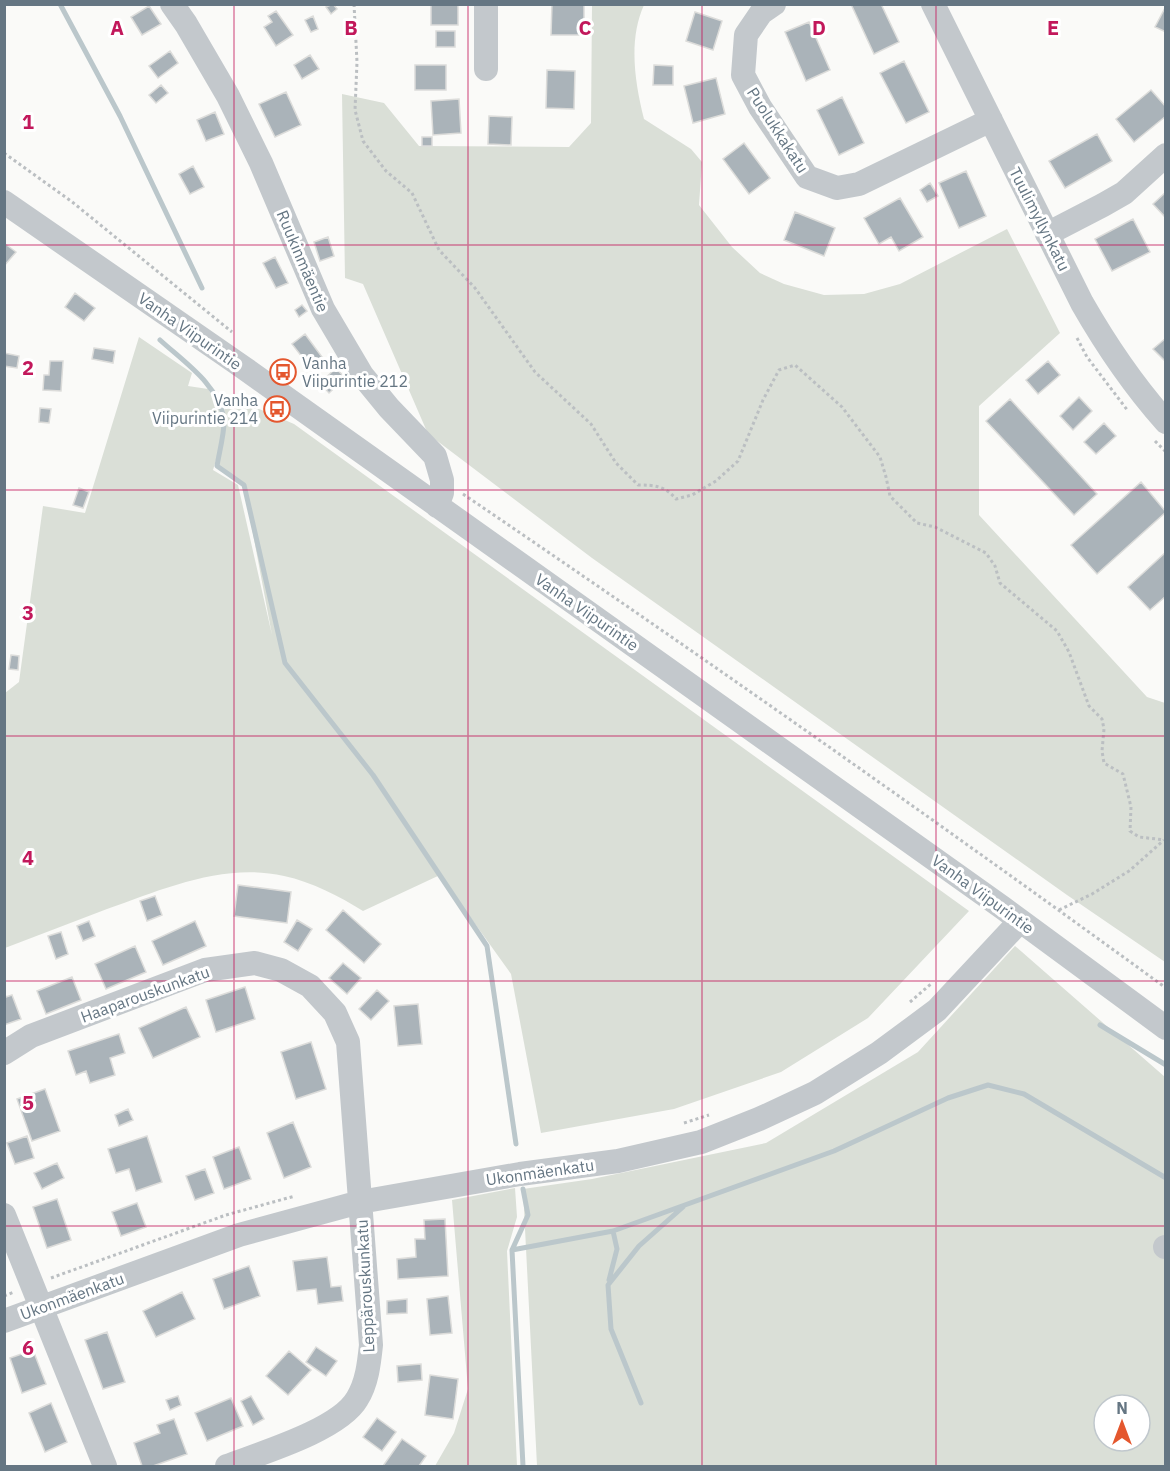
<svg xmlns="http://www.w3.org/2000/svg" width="1170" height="1471" viewBox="0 0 1170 1471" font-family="'IBM Plex Sans',sans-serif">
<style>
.green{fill:#dadfd7;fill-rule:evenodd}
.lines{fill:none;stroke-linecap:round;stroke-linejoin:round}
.stream{stroke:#bbc7cb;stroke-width:5}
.building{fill:#aab3b9;stroke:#dcdcda;stroke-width:1.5}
.path{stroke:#bbbfc2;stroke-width:3;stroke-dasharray:3 3;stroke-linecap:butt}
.minor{stroke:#c3c8cc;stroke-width:24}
.grid{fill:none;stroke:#c2185b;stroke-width:1.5;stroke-opacity:0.55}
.labels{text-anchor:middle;stroke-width:6;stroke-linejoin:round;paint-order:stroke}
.street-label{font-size:16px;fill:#657683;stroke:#fff}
.poi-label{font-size:16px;fill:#657683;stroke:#fff;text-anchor:start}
.grid-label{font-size:20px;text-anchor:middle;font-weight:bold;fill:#c2185b;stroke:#fff;stroke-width:6;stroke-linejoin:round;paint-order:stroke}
</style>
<rect width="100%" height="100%" fill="#fafaf8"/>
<!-- green -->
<path class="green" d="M592 5H644C628 40 635 83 644 119L691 149 702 162 699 205 732 247 760 273 784 284 824 295 864 294 900 284 1007 229 1060 333 979 406V515L1147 697 1165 703V962L1067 895 592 558 428 434 363 284 345 278 342 94 384 103 419 146 569 147 591 123Z
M139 337 192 373 188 386 208 389 224 414 227 395 294 424 969 911 868 1018 781 1072 674 1109 541 1133 511 974 440 875 363 911C339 896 312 882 284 876 224 862 163 889 107 909 73 922 39 935 5 948V693L19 682 43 506 85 513ZM219 450 217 466 244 486 272 635 238 485 213 470Z
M1015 946 1165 1077V1466H537L523 1189 592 1179 766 1143 918 1052ZM1104 1405H1140V1441H1104Z
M515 1188 517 1217 507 1251 517 1466H435L454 1433 468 1389 452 1200Z"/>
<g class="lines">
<!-- stream -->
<path class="stream" d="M60 4 120 116 202 288
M160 340C184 362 219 385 224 419 225 431 219 453 217 466L244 485 285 663 373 775 487 946 516 1144
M1100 1025 1166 1065
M523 1189 528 1215 512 1250 523 1466
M512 1250 613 1231 834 1151 948 1098 988 1085 1024 1094 1166 1178
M609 1280 617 1249 613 1231
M641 1403 611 1329 608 1285 639 1246 683 1207"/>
</g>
<!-- building -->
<path class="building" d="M333 4 337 9 331 14 326 7Z
M431 4H458V25H431Z
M552 4H584V35H551Z
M851 4H881L899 42 874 54Z
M149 6 161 24 142 35 131 17Z
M1166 6V32L1155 27Z
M276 11 293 35 276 46 264 27 272 22 268 16Z
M695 12 722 21 713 50 686 41Z
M313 16 318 29 311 32 305 20Z
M809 22 830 70 806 81 785 32Z
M436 31H455V47H436Z
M170 51 178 63 158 78 149 66Z
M310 55 319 69 302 79 294 65Z
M904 61 929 112 906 123 880 73Z
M415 65H446V90H415Z
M654 65 673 66V85H653Z
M547 70 575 71 574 109 546 108Z
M716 78 725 114 693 123 684 86Z
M161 85 168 93 156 103 149 95Z
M1151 90 1166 107V116L1134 142 1116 119Z
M286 92 301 125 275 137 259 104Z
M842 97 864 143 839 155 817 110Z
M459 99 461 133 433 135 431 101Z
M215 112 224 134 206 141 197 120Z
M489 116 512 117 511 145 488 144Z
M1097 134 1112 161 1065 188 1049 161Z
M422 137H432V146H422Z
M744 143 770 178 749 194 723 159Z
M193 166 204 187 190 194 179 174Z
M966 171 986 216 959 228 939 183Z
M930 183 938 196 927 202 920 190Z
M1166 192V218L1153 204Z
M900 198 923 237 899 251 891 237 879 244 864 218Z
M795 212 835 228 824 256 784 240Z
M1133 219 1150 252 1112 271 1095 239Z
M328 237 334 256 320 261 314 242Z
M4 243 16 252 4 266Z
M275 257 288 283 276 288 263 263Z
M75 293 95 308 84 321 65 307Z
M302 305 307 311 299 317 295 310Z
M305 334 322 357 309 366 292 344Z
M1166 338V362L1153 349Z
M94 348 115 351 113 363 92 359Z
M4 353 19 356 17 368 4 366Z
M50 361H63L61 391 43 390 44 375H49Z
M1048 361 1060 375 1038 394 1026 380Z
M336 368 345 378 329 393 320 383Z
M1079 397 1092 411 1073 430 1060 416Z
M1010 399 1097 494 1074 515 986 421Z
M40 408 51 409 49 423 39 422Z
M1104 423 1116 436 1096 454 1084 442Z
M1141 482 1166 512 1097 574 1071 545Z
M79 488 89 492 83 508 73 505Z
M1166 552V596L1150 610 1128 587Z
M11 655 19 656 18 670 9 669Z
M238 885 291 892 287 923 234 916Z
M155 896 162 915 147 921 140 901Z
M343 910 381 944 364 963 326 930Z
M297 920 312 929 298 951 284 942Z
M89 921 95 936 83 941 77 926Z
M195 921 206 946 163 965 152 941Z
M61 932 68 954 56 959 48 936Z
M135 946 146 972 106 989 95 964Z
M343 963 361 978 347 994 329 978Z
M72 977 81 1000 46 1014 37 991Z
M245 987 255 1019 216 1032 206 1000Z
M377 990 389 1001 371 1020 359 1009Z
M4 991 6 997 12 995 21 1019 4 1025Z
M418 1004 422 1044 398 1046 394 1006Z
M186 1007 200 1037 153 1058 139 1028Z
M119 1034 125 1053 110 1058 115 1075 90 1083 86 1071 76 1075 68 1051Z
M311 1042 326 1089 296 1099 281 1052Z
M45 1089 60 1131 32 1141 17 1099Z
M128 1109 133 1120 119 1126 115 1115Z
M293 1122 311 1167 284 1178 267 1133Z
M27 1136 34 1158 15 1164 7 1143Z
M147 1136 162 1182 136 1191 129 1169 116 1173 108 1149Z
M239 1147 251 1179 224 1189 213 1157Z
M57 1163 64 1178 42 1189 34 1173Z
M205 1169 214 1193 195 1200 186 1176Z
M57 1199 71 1240 47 1248 33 1207Z
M137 1203 146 1227 121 1236 112 1212Z
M445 1219 448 1276 398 1279 397 1259 416 1257 415 1239H425L424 1220Z
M327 1257 331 1287 341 1286 343 1301 318 1304 316 1289 297 1291 293 1261Z
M249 1266 260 1296 224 1309 213 1279Z
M182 1292 195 1319 156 1337 143 1311Z
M448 1296 452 1333 430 1335 427 1299Z
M407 1299V1313L387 1314V1301Z
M107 1332 125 1382 103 1389 85 1340Z
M316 1347 337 1361 326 1376 306 1362Z
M33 1350 46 1384 22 1393 10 1358Z
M289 1351 311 1370 288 1395 266 1376Z
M421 1364 422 1380 398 1382 397 1366Z
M430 1375 458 1379 453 1419 425 1415Z
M178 1396 181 1405 170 1410 166 1400Z
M251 1396 264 1419 253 1425 241 1401Z
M231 1398 243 1426 207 1441 195 1413Z
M51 1403 67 1442 45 1452 29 1413Z
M377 1418 396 1432 382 1451 363 1437Z
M174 1419 187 1454 153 1466H142L134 1443 160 1433 157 1425Z
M402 1439 426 1456 419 1466H383Z"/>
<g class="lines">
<!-- path -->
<path class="path" d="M354 4 357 62 355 110 363 141 386 171 412 193 439 250 475 288 535 372 591 424 616 463 638 485C655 485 665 486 676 499L692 495 716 481 738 461 763 400 779 370 795 365 842 407 880 457 886 477 890 496 917 523 935 527 986 553 995 566 1000 583 1057 631 1069 652 1089 706 1102 719 1104 729 1102 751 1104 763 1123 774 1131 807 1130 831 1139 837 1165 840
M4 153 71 201 232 332
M1077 338 1087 357 1128 411
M1155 441 1166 452
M463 494C700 655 934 819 1166 988
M1059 910 1092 894 1129 871 1164 840
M910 1002 932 983
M684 1123 709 1115
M51 1278 226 1215 295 1196
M4 1296 14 1292"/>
<!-- minor -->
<path class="minor" d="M172 4 186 24 228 96 261 163 323 309 362 375 389 408 435 456 442 480V493L437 506
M774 4 761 13 746 35 743 75 760 107 807 177 837 188 859 184 991 120
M933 4 1082 303C1106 345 1133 385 1166 422
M486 69V4
M4 202 244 368 1003 908 1166 1028
M1047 234 1103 205 1124 193 1166 155
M4 1053 31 1036 205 970 255 963 281 970 310 986 335 1013 348 1042 371 1345C369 1364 367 1383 357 1399 339 1430 261 1453 227 1466
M4 1215 105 1466
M1165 1247H1166
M4 1321 239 1235 360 1202 520 1174 618 1161 701 1142 759 1119 815 1093 879 1053 937 1010 1020 921"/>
</g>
<!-- grid -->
<path class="grid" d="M234 4V1466M468 4V1466M702 4V1466M936 4V1466M4 245H1166M4 490H1166M4 736H1166M4 981H1166M4 1226H1166"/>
<!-- icons -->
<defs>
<g id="bus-ring" transform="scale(1.35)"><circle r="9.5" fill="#fff" stroke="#e4572e" stroke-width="1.5"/><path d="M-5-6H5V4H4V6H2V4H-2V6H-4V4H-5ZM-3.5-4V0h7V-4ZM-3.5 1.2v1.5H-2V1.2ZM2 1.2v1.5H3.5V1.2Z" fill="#e4572e"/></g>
</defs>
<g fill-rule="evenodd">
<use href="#bus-ring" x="283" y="372"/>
<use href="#bus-ring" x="277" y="409"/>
</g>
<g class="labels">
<!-- street labels -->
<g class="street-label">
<text transform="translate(778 130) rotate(57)" y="6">Puolukkakatu</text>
<text transform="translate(1040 219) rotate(63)" y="6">Tuulimyllynkatu</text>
<text transform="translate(303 261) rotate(67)" y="6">Ruukinmäentie</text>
<text transform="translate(190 331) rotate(35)" y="6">Vanha Viipurintie</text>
<text transform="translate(587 612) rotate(35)" y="6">Vanha Viipurintie</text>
<text transform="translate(983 894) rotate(36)" y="6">Vanha Viipurintie</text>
<text transform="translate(145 994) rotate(-20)" y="6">Haaparouskunkatu</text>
<text transform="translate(540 1172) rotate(-8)" y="6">Ukonmäenkatu</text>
<text transform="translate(365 1286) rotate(-93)" y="6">Leppärouskunkatu</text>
<text transform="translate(72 1296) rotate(-20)" y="6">Ukonmäenkatu</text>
</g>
<!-- poi labels -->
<g class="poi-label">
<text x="302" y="369">Vanha<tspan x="302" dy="18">Viipurintie 212</tspan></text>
<text x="258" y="406" text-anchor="end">Vanha<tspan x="258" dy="18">Viipurintie 214</tspan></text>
</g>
</g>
<g class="grid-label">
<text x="117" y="35">A</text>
<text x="351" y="35">B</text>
<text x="585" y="35">C</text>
<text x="819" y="35">D</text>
<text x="1053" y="35">E</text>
<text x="28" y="129">1</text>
<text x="28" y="375">2</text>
<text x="28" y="620">3</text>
<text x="28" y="865">4</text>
<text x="28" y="1110">5</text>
<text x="28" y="1355">6</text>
</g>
<!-- border -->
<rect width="1170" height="1471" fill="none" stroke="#657683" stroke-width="12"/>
<!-- north arrow -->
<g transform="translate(1122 1423)"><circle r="28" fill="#ffffff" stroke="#c1c8cd" stroke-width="1.5"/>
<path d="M0-4.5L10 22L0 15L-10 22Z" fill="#e4572e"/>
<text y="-9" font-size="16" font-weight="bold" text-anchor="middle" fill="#657683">N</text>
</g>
</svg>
